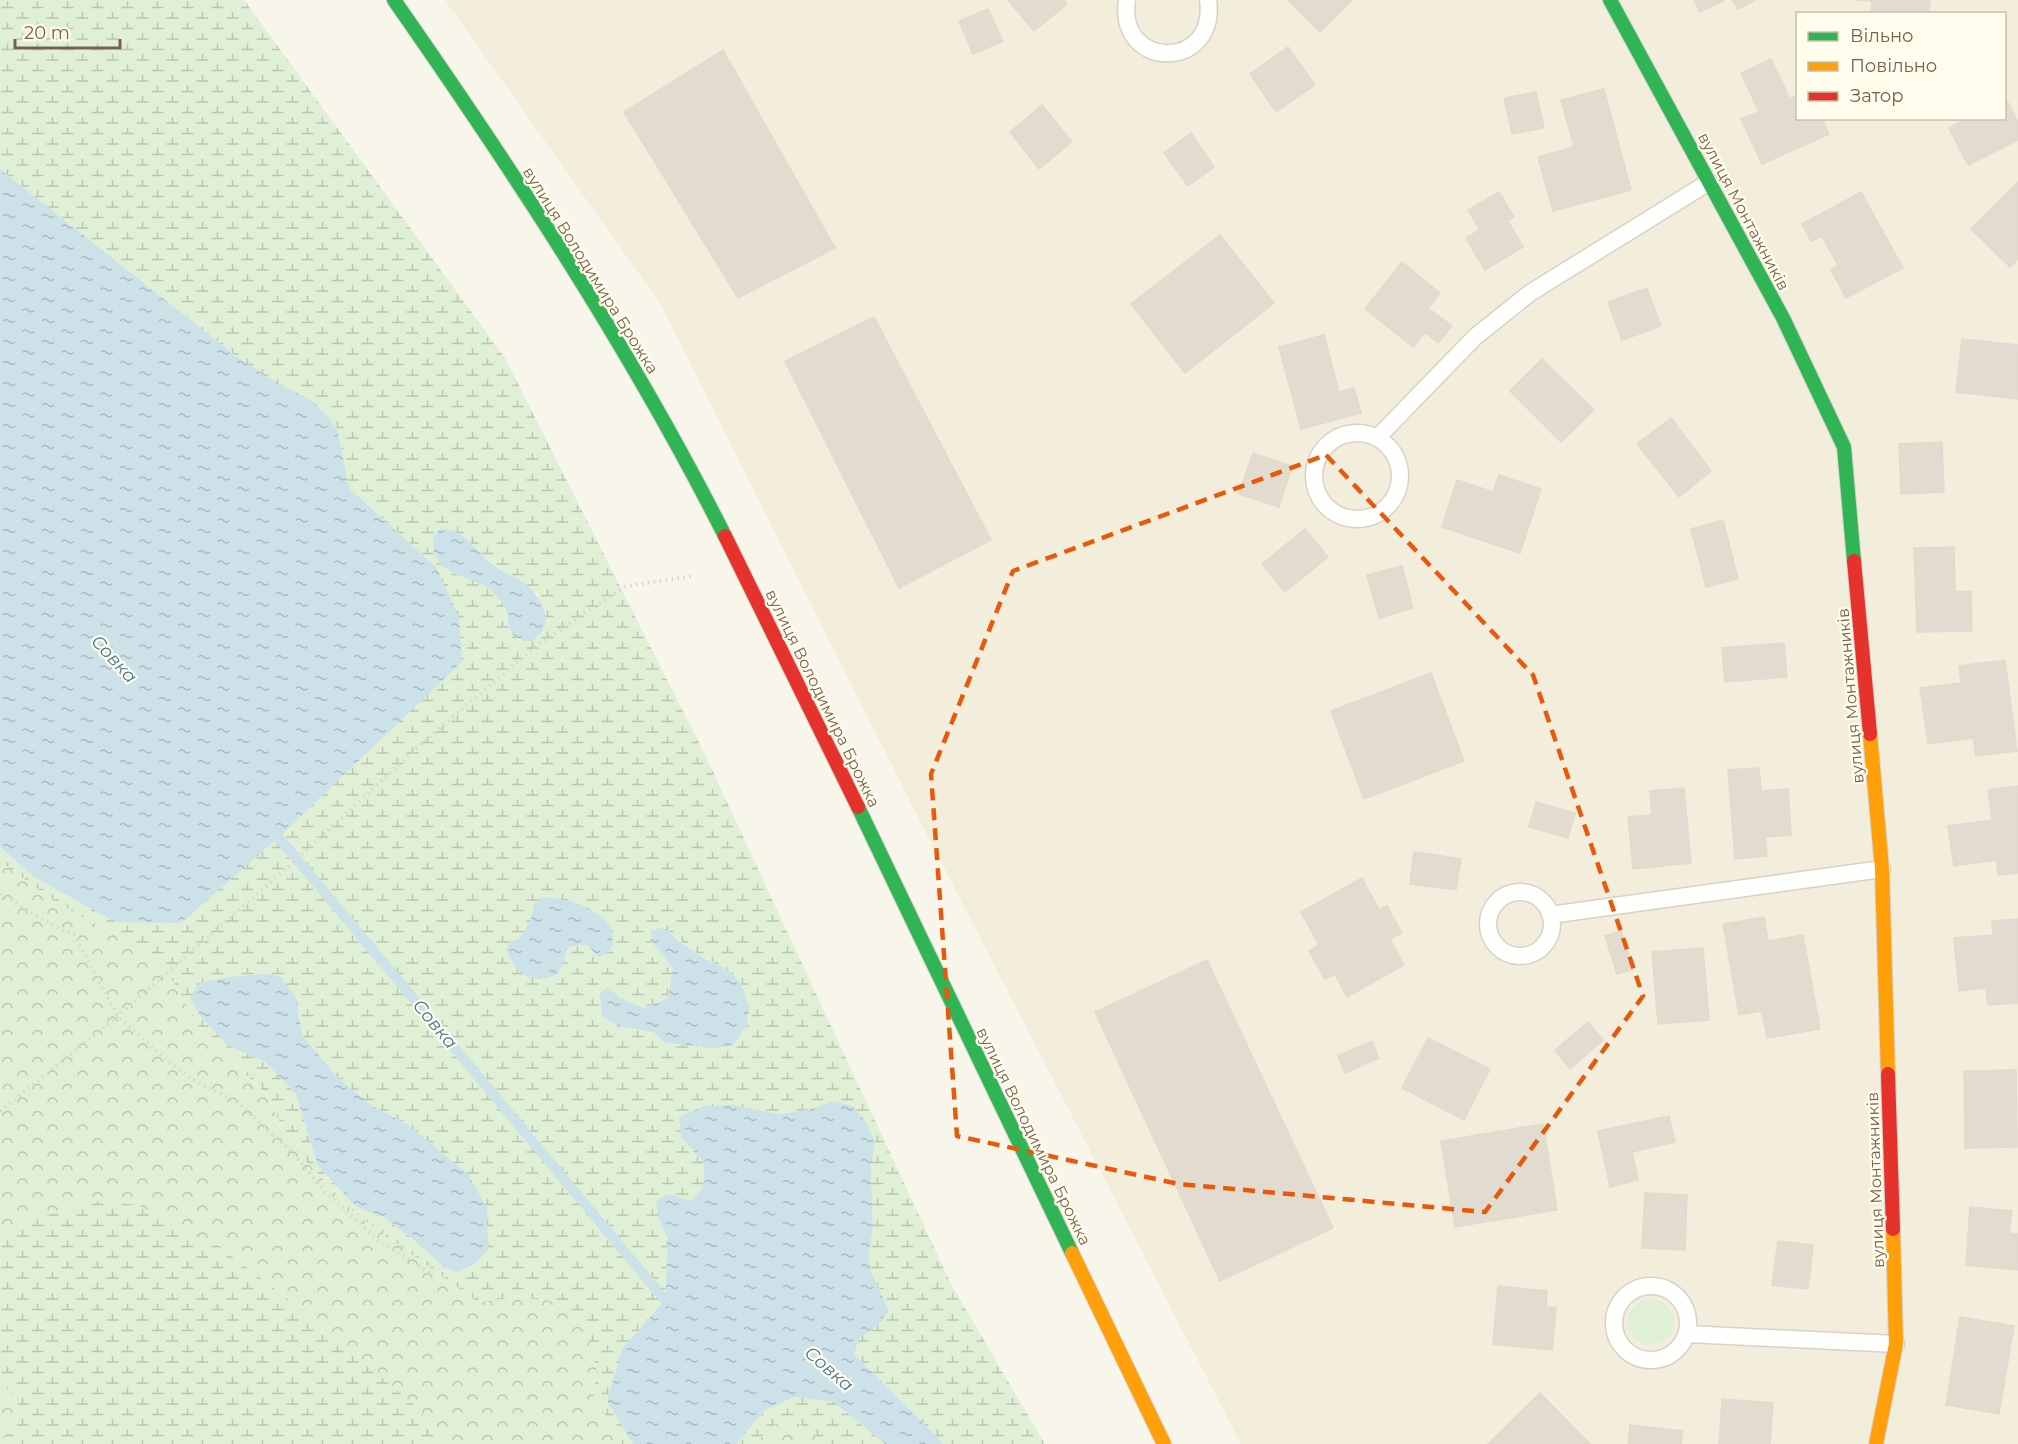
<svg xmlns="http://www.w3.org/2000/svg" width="2018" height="1444" viewBox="0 0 2018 1444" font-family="Montserrat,sans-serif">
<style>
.residential{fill:#f3eddb;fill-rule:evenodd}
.grass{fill:#e0f0d6}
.forest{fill:url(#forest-crowns)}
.wetland{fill:url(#wetland-marsh);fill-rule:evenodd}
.water{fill:url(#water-ripples)}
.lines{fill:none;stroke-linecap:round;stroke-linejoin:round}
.stream{stroke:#cde1e9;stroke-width:10}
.building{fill:#e2dcd0;stroke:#e1dacd;stroke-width:1.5}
.lane-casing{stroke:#d7d2c9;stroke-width:19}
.fast-casing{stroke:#d8d2c9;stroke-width:16}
.slow-casing{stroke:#d8d2c9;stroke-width:16}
.jam-casing{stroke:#d8d2c9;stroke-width:16}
.path{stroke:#dbd5ce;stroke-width:4;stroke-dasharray:1.5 4.5;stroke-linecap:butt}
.lane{stroke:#fefefc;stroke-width:16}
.fast{stroke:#30b455;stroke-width:14}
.slow{stroke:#ff9f0a;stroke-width:14}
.jam{stroke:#e5322d;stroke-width:14}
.marked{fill:none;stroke:#e8590c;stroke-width:4.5;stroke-dasharray:12 8;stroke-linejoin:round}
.labels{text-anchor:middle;stroke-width:4.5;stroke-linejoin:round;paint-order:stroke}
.street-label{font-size:16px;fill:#78634a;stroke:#fffbed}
.water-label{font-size:18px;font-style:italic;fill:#457893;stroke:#fffbed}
</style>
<defs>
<pattern id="forest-crowns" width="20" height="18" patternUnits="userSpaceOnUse" patternTransform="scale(1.5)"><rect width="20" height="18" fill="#e0f0d6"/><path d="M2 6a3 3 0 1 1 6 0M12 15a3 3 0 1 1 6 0" fill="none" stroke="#bac6b0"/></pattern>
<pattern id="wetland-marsh" width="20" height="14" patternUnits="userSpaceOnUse" patternTransform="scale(1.5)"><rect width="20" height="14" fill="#e0f0d6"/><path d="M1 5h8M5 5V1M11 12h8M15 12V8" fill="none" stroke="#bac6b0"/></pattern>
<pattern id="water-ripples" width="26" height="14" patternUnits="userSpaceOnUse" patternTransform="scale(1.5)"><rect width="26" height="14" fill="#cde1e9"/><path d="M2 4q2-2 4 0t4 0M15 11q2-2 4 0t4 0" fill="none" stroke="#abbabf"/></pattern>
</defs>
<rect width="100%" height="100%" fill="#f8f5eb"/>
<!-- residential -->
<path class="residential" d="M445 0H2018V1444H1241L919 819 661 305ZM1798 14H2004V118H1798Z"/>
<!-- grass -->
<path class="grass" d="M1628 1322a23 23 0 1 1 46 0a23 23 0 1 1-46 0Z"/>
<!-- forest -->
<path class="forest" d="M0 861 56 902 160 959 202 1032 268 1097 289 1143 355 1213 478 1302 517 1297 555 1301 588 1336 597 1372 593 1394 622 1444H437L422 1412 24 1223 0 1240Z
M0 1383 18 1398 17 1426 0 1441Z
M797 1422 824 1444H753L775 1425Z"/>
<!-- wetland -->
<path class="wetland" d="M0 0H244L505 358 705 755 952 1286 1045 1444H944L854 1354 860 1337 877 1326 889 1311 872 1274 868 1257 873 1229 871 1166 875 1143 834 1101 809 1110 778 1114 733 1105 681 1137 704 1163 703 1188 691 1201 668 1195 658 1217 668 1239 665 1300 622 1349 607 1401 633 1444H622L593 1394 597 1372 588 1336 555 1301 517 1297 478 1302 355 1213 289 1143 268 1096 202 1032 160 959 56 902 0 861V847L33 876 436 567 349 488 337 428 313 401 279 384 236 356 0 169ZM464 535 480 555 539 595 520 641 510 632 502 601 487 587ZM534 905 608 952H592L586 945 570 946 563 956 561 968 531 977 520 972 511 960 519 939 531 919ZM664 927C683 945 703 958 727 969L715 1048 665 1043 653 1032 618 1026 602 1016V1009L608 988 621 999 644 1008 668 998 674 969 663 954 651 942ZM259 974 296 997 302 1035 338 1078 374 1107 407 1124 468 1174 412 1238 383 1217 356 1207 318 1166 296 1094 265 1062 227 1045 199 984 229 977Z
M93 1201 138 1205 218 1246 316 1320 422 1412 437 1444H0V1441L17 1426 18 1398 0 1383V1240L24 1223Z
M794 1397 834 1402 885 1444H824L797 1422 775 1425 753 1444H736L764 1411Z"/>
<!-- water -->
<path class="water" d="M0 169 236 356 279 384 313 401 337 428 349 488 436 567 459 617 462 662 279 837 181 923 115 922 33 876 0 847Z
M440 529C469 529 473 552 495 566 517 581 535 583 544 611 549 625 542 633 531 642 497 638 516 614 498 598 495 595 492 590 488 588 470 576 442 576 434 552 433 548 433 542 433 538Z
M543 897C567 899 596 905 610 927 613 932 612 940 613 945L608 952 599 957 586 945 570 946C564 954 565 960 561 968 553 983 528 981 518 970 513 964 509 956 506 949L510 941 519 939 531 919 534 905Z
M664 927 679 941 706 959 727 969 741 983 749 1009 747 1025 733 1045 715 1048 665 1043 653 1032 618 1026 602 1016 600 993 608 987 621 999 644 1008 668 998 673 969 663 954 651 942V931Z
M259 974 280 976 296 997 302 1035 338 1078 374 1107 407 1124 468 1174 487 1208 488 1249 477 1262 458 1272 444 1267 412 1238 383 1217 356 1207 318 1166 296 1094 265 1062 227 1045 201 1017 190 998 199 983 229 977Z
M834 1101 854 1107 867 1123 875 1143 871 1167 873 1229 868 1257 872 1274 889 1311 877 1326 860 1337 854 1354 944 1444H885L834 1402 794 1397 764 1411 736 1444H633L607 1401 622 1349 665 1300 668 1239 658 1217 656 1201 668 1194 691 1201 703 1188 704 1163 681 1137 679 1117 704 1106 733 1105 778 1114 809 1110Z"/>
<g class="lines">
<!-- stream -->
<path class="stream" d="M270 827 665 1300 677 1304"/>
</g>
<!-- building -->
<path class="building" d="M1008 0H1064L1067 4 1034 31Z
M1288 0H1352L1320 32Z
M1694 0H1725L1700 12Z
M1733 0H1755L1738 9Z
M1855 0H1930L1929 12 1899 11V14H1871L1872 1Z
M988 9 1003 41 973 54 959 21Z
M1288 47 1315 85 1276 112 1250 74Z
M723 50 835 248 738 298 624 112Z
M1771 59 1790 99 1798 95V118H1822L1829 134 1762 164 1741 119 1759 112 1741 73Z
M1604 89 1631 190 1553 211 1538 157 1574 147 1561 100Z
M1536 92 1544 128 1512 134 1504 98Z
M2004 95 2018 122V140L1968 165 1949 128 1968 118H2004Z
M1042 105 1072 142 1039 169 1010 132Z
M1191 133 1214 167 1188 186 1164 153Z
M2018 182V259L2010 267 1971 229Z
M1499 192 1514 217 1508 221 1523 247 1485 270 1466 238 1480 230 1468 210Z
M1861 192 1903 268 1846 298 1831 270 1838 265 1822 236 1811 241 1802 224Z
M1220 235 1274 303 1185 373 1131 304Z
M1402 262 1440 293 1428 308 1452 326 1438 343 1425 332 1413 347 1365 309Z
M1647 288 1661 326 1622 340 1608 302Z
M874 317 991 540 899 588 785 361Z
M1324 335 1339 392 1354 388 1361 413 1301 429 1279 347Z
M1962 339 2018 345V399L1956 392Z
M1542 359 1594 410 1561 442 1510 391Z
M1671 418 1711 471 1679 497 1637 444Z
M1942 442 1944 492 1901 494 1899 444Z
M1253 453 1292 466 1279 507 1239 494Z
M1499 475 1541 489 1520 553 1442 527 1457 480 1493 492Z
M1723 520 1738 579 1706 587 1691 529Z
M1305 529 1328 557 1285 592 1262 564Z
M1954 547 1955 592 1971 591 1972 631 1917 632 1914 548Z
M1402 566 1413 608 1379 618 1367 575Z
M1784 643 1787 677 1725 682 1722 648Z
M2005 660 2017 751 1976 756 1973 738 1928 744 1920 688 1961 683 1959 666Z
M1431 673 1464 761 1364 799 1331 711Z
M1759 768 1761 791 1788 789 1791 835 1765 837 1767 856 1735 859 1728 770Z
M2018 786V873L1998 875 1997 860 1954 866 1948 826 1992 820 1988 790Z
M1684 788 1691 863 1633 869 1628 817 1652 815 1650 791Z
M1536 802 1575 813 1568 838 1529 827Z
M1414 852 1461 859 1456 890 1410 884Z
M1362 878 1379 910 1387 906 1402 933 1390 939 1404 965 1347 997 1335 974 1325 979 1309 951 1319 945 1301 912Z
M1764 917 1768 941 1803 935 1820 1029 1767 1038 1762 1011 1739 1015 1723 924Z
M2018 919V1003L1988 1005 1986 988 1959 991 1954 938 1993 935 1992 921Z
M1621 931 1633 969 1617 974 1605 936Z
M1703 948 1709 1020 1658 1024 1652 952Z
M1207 960 1333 1228 1220 1281 1095 1012Z
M1588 1022 1603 1040 1570 1069 1555 1050Z
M1428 1038 1490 1069 1464 1120 1402 1088Z
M1372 1041 1379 1058 1345 1073 1338 1056Z
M2016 1070 2017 1147 1965 1148 1964 1071Z
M1669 1116 1675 1142 1632 1152 1638 1180 1610 1187 1598 1131Z
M1543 1124 1557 1210 1455 1227 1441 1141Z
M1645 1193 1687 1195 1685 1250 1642 1248Z
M1970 1207 2012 1211 2009 1233 2018 1234V1270L1966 1265Z
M1778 1241 1813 1245 1808 1289 1772 1285Z
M1498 1286 1547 1291 1546 1307 1556 1308 1552 1350 1493 1344Z
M1960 1317 2014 1326 1999 1414 1946 1405Z
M1540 1393 1590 1444H1488Z
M1722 1399 1773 1403 1770 1444H1719Z
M1630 1425 1683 1431 1681 1444H1628Z"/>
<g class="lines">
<!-- lane casing -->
<g class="lane-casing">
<path id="lane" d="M1127 0C1116 70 1218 72 1208 0
M1314 476a43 43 0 1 1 86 0a43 43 0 1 1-86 0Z
M1378 437 1475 337 1530 293 1709 182
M1488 924a32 32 0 1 1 64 0a32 32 0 1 1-64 0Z
M1550 915 1882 869
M1614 1323a37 37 0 1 1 74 0a37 37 0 1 1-74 0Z
M1687 1334 1896 1344"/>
</g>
<!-- fast casing -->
<g class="fast-casing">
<path id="fast" d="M394 0C514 172 630 348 725 536
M1610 0 1783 318 1844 447 1854 561
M858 807 1072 1253"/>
</g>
<!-- slow casing -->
<g class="slow-casing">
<path id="slow" d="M1870 734 1882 869 1888 1074
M1072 1253 1164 1444
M1876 1444 1896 1344 1893 1229"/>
</g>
<!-- jam casing -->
<g class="jam-casing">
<path id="jam" d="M725 536 858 807
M1854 561 1870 734
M1888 1074 1893 1229"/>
</g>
<!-- path -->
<path class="path" d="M0 894 54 926 74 935 118 1016 166 1060 195 1081 236 1101 294 1154 325 1192 378 1240 433 1275
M0 1111 118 1016 297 859 418 747 537 645 626 586 693 576"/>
<!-- lane -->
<use href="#lane" class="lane"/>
<!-- fast -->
<use href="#fast" class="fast"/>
<!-- slow -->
<use href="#slow" class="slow"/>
<!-- jam -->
<use href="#jam" class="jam"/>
</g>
<!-- marked area -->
<path class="marked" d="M1326 455 1533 675 1643 996 1485 1212 1179 1184 957 1136 931 774 1013 571Z"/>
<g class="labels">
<!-- street labels -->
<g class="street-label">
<text transform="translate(1744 211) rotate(62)" y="6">вулиця Монтажників</text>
<text transform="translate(591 270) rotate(58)" y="6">вулиця Володимира Брожка</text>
<text transform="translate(1850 696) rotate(-95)" y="6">вулиця Монтажників</text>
<text transform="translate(823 698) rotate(64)" y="6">вулиця Володимира Брожка</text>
<text transform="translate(1034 1136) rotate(64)" y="6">вулиця Володимира Брожка</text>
<text transform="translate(1875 1180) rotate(-92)" y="6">вулиця Монтажників</text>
</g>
<!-- water labels -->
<g class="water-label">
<text transform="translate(114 659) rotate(47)" y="6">Совка</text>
<text transform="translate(435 1024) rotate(50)" y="6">Совка</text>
<text transform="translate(829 1369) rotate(41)" y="6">Совка</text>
</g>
</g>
<!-- legend -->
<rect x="1796" y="12" width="210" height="108" fill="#fffbed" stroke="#c9beac" stroke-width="1.5"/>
<rect x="1808" y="32" width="30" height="9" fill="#30b455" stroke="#c9beac" stroke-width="1.5"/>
<text x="1850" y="42" font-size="18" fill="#78634a">Вільно</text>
<rect x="1808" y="62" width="30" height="9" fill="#ff9f0a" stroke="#c9beac" stroke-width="1.5"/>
<text x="1850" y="72" font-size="18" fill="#78634a">Повільно</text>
<rect x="1808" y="92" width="30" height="9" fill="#e5322d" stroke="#c9beac" stroke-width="1.5"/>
<text x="1850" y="102" font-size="18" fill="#78634a">Затор</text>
<!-- scale -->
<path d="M15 39v9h105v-9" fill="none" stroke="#78634a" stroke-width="3"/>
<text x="24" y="39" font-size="18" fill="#78634a" stroke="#fffbed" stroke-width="4.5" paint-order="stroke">20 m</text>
</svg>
